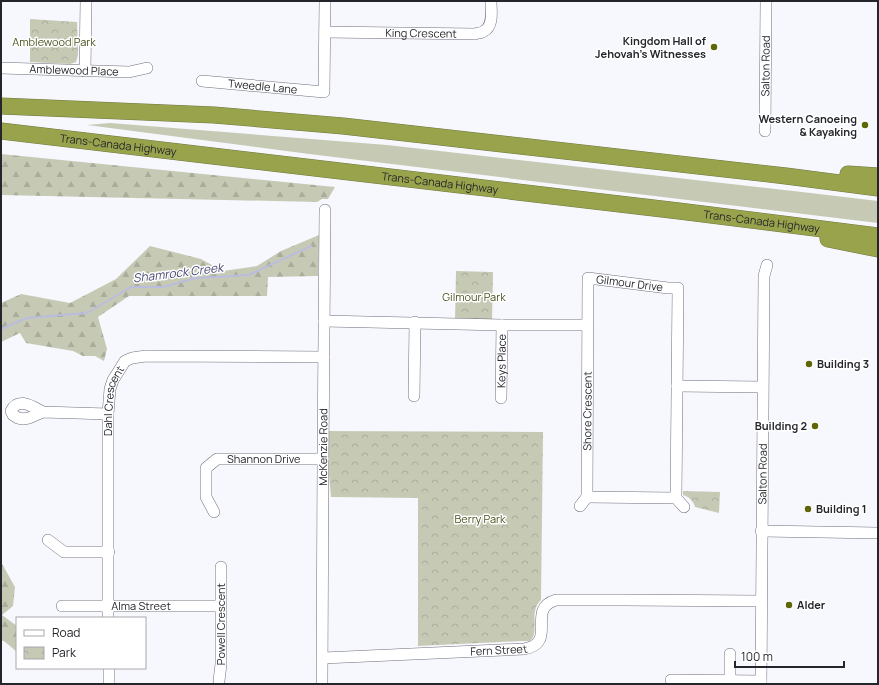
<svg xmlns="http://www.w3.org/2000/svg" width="879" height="685" viewBox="0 0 879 685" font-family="Manrope,sans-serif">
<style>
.grass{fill:#c6cab5}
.forest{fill:url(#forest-firs)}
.park{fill:url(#park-crowns)}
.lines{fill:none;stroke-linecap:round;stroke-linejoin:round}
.stream{stroke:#babddd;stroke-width:2}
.minor-casing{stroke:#6e6f7d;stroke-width:12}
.highway-casing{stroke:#707741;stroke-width:17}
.minor{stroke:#fff;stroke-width:11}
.highway{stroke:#99a34c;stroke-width:16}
.poi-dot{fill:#5f6607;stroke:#fff;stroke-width:1.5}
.labels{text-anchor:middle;stroke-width:3;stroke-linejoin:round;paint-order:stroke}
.street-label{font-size:11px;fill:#25262c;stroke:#fff}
.poi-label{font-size:11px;font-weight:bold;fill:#25262c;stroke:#fff;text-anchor:end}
.park-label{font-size:11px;fill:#4d531f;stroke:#fff}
.water-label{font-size:12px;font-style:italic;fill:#464875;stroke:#fff}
</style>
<defs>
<pattern id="forest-firs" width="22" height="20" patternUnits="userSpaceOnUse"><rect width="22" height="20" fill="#c6cab5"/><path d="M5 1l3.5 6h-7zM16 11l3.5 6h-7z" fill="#aaad9c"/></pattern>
<pattern id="park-crowns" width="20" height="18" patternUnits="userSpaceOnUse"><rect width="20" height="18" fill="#c6cab5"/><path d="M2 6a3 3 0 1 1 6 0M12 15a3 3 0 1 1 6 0" fill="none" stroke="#aaad9c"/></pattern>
</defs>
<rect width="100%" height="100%" fill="#f7f8fe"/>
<!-- grass -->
<path class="grass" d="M110 123 387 145 802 192 878 201V223L309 154 87 125Z"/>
<!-- forest -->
<path class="forest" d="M1 154 335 187 328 199H322L317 202 1 195Z
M319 235 318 276 268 277 267 296H129L98 317 107 349 104 361 95 356H83L73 351 26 343 20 333 1 342V303L21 294 70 303 116 279 150 246 201 259 223 271 257 266 281 251Z
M1 562 15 587 13 606 2 615 17 626V652L4 641H1Z"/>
<!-- park -->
<path class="park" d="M30 19 77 22 78 55 76 62 70 64 30 62Z
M456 271 493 272 492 322H455Z
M325 431 543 432 541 600C538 603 536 606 535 611 533 619 538 637 529 641 527 641 524 641 522 641L418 646V498L331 497Z
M683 491 720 492 719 513 695 507C693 500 689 497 683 495Z"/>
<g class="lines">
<!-- stream -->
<path class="stream" d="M1 329 27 318 87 313 131 287H163L196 278 249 275 311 246"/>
<!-- minor casing -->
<g class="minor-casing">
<g id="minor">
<path id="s1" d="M325 32 475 34C478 33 482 33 484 31 494 26 491 10 491 1"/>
<path id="s2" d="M1 68 129 72 147 68"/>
<path d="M85 71 86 1"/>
<path id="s3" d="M202 81 324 92 325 1"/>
<path id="s4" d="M765 131 766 1"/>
<path d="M324 321 502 325H587"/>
<path d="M677 386 762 387"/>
<path d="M414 396 415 322"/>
<path id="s5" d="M501 398 502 325"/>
<path d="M43 412C33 407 18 396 11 411L13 415 18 418 23 419 29 418 43 412 108 414"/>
<path id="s6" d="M676 498 587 497 588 278 668 288H678L676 498 684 507"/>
<path d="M580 506 587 497"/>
<path id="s7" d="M214 512 206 497V468L217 459H323"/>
<path d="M761 531 878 533"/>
<path d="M48 540 64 552H109"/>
<path id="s8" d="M62 606H220"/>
<path id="s9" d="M108 618V414L110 389 113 380 120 369 125 361 132 358 146 356 324 357"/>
<path d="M730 654V684"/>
<path id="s10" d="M323 658 524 649C559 643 525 609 556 600H624L761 601"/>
<path d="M109 668V684"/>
<path d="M671 680 761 681"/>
<path id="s11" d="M219 681 221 664V567"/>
<path id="s12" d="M322 684 323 459 325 210"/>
<path id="s13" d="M761 684 764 276 767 265"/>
</g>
</g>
<!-- highway casing -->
<g class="highway-casing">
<g id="highway">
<path d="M1 106 214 115 343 126 786 176 878 188"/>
<path id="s14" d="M1 131 679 211 878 236"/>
<path d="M848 174 878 176"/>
<path d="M828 239 878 249"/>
</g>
</g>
<!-- minor -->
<use href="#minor" class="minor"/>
<!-- highway -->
<use href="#highway" class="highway"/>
</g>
<!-- markers -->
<g class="poi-dot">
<circle cx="714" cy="47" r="4"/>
<circle cx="865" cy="125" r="4"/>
<circle cx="809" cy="364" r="4"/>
<circle cx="815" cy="426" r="4"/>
<circle cx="808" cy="509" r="4"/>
<circle cx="789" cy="605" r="4"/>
</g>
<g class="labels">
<!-- street labels -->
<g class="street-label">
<text dy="4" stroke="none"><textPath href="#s1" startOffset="96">King Crescent</textPath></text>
<text dy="4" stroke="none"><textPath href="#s4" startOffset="65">Salton Road</textPath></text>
<text dy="4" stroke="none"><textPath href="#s2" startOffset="73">Amblewood Place</textPath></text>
<text dy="4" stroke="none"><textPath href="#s3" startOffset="61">Tweedle Lane</textPath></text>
<text dy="4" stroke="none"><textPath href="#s14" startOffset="118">Trans-Canada Highway</textPath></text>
<text dy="4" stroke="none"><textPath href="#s14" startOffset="442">Trans-Canada Highway</textPath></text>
<text dy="4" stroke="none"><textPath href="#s14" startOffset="766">Trans-Canada Highway</textPath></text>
<text dy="4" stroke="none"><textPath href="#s6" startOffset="350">Gilmour Drive</textPath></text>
<text dy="4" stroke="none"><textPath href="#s5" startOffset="37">Keys Place</textPath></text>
<text dy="4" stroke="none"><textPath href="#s9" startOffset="218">Dahl Crescent</textPath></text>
<text dy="4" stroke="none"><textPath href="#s6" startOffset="175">Shore Crescent</textPath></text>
<text dy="4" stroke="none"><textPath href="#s12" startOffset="237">McKenzie Road</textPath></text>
<text dy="4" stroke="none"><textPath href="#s7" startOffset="107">Shannon Drive</textPath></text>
<text dy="4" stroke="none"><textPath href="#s13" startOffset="210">Salton Road</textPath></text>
<text dy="4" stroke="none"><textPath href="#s8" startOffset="79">Alma Street</textPath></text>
<text dy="4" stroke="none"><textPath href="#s11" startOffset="57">Powell Crescent</textPath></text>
<text dy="4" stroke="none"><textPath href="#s10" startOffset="176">Fern Street</textPath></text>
</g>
<!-- poi labels -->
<g class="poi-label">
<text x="706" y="45">Kingdom Hall of<tspan x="706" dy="13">Jehovah's Witnesses</tspan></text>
<text x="857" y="123">Western Canoeing<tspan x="857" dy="13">&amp; Kayaking</tspan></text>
<text x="817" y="368" text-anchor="start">Building 3</text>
<text x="807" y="430">Building 2</text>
<text x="816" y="513" text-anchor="start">Building 1</text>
<text x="797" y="609" text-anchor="start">Alder</text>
</g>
<!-- park labels -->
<g class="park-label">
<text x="54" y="46">Amblewood Park</text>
<text x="474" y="301">Gilmour Park</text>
<text x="480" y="523">Berry Park</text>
</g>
<!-- water labels -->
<g class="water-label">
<text transform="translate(178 273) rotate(-7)" y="4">Shamrock Creek</text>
</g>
</g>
<!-- border -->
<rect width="879" height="685" fill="none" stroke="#25262c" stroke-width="4"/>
<!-- legend -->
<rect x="16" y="617" width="130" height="52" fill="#ffffff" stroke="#a8a8ab"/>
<rect x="24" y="630" width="20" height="6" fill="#ffffff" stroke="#a8a8ab"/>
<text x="52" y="637" font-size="12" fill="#25262c">Road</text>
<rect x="24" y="647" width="20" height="12" fill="url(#park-crowns)" stroke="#a8a8ab"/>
<text x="52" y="657" font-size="12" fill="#25262c">Park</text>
<!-- scale -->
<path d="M735 661v6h109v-6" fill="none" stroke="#25262c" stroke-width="2"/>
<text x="741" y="661" font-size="12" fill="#25262c" stroke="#ffffff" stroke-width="3" paint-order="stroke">100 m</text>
</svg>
